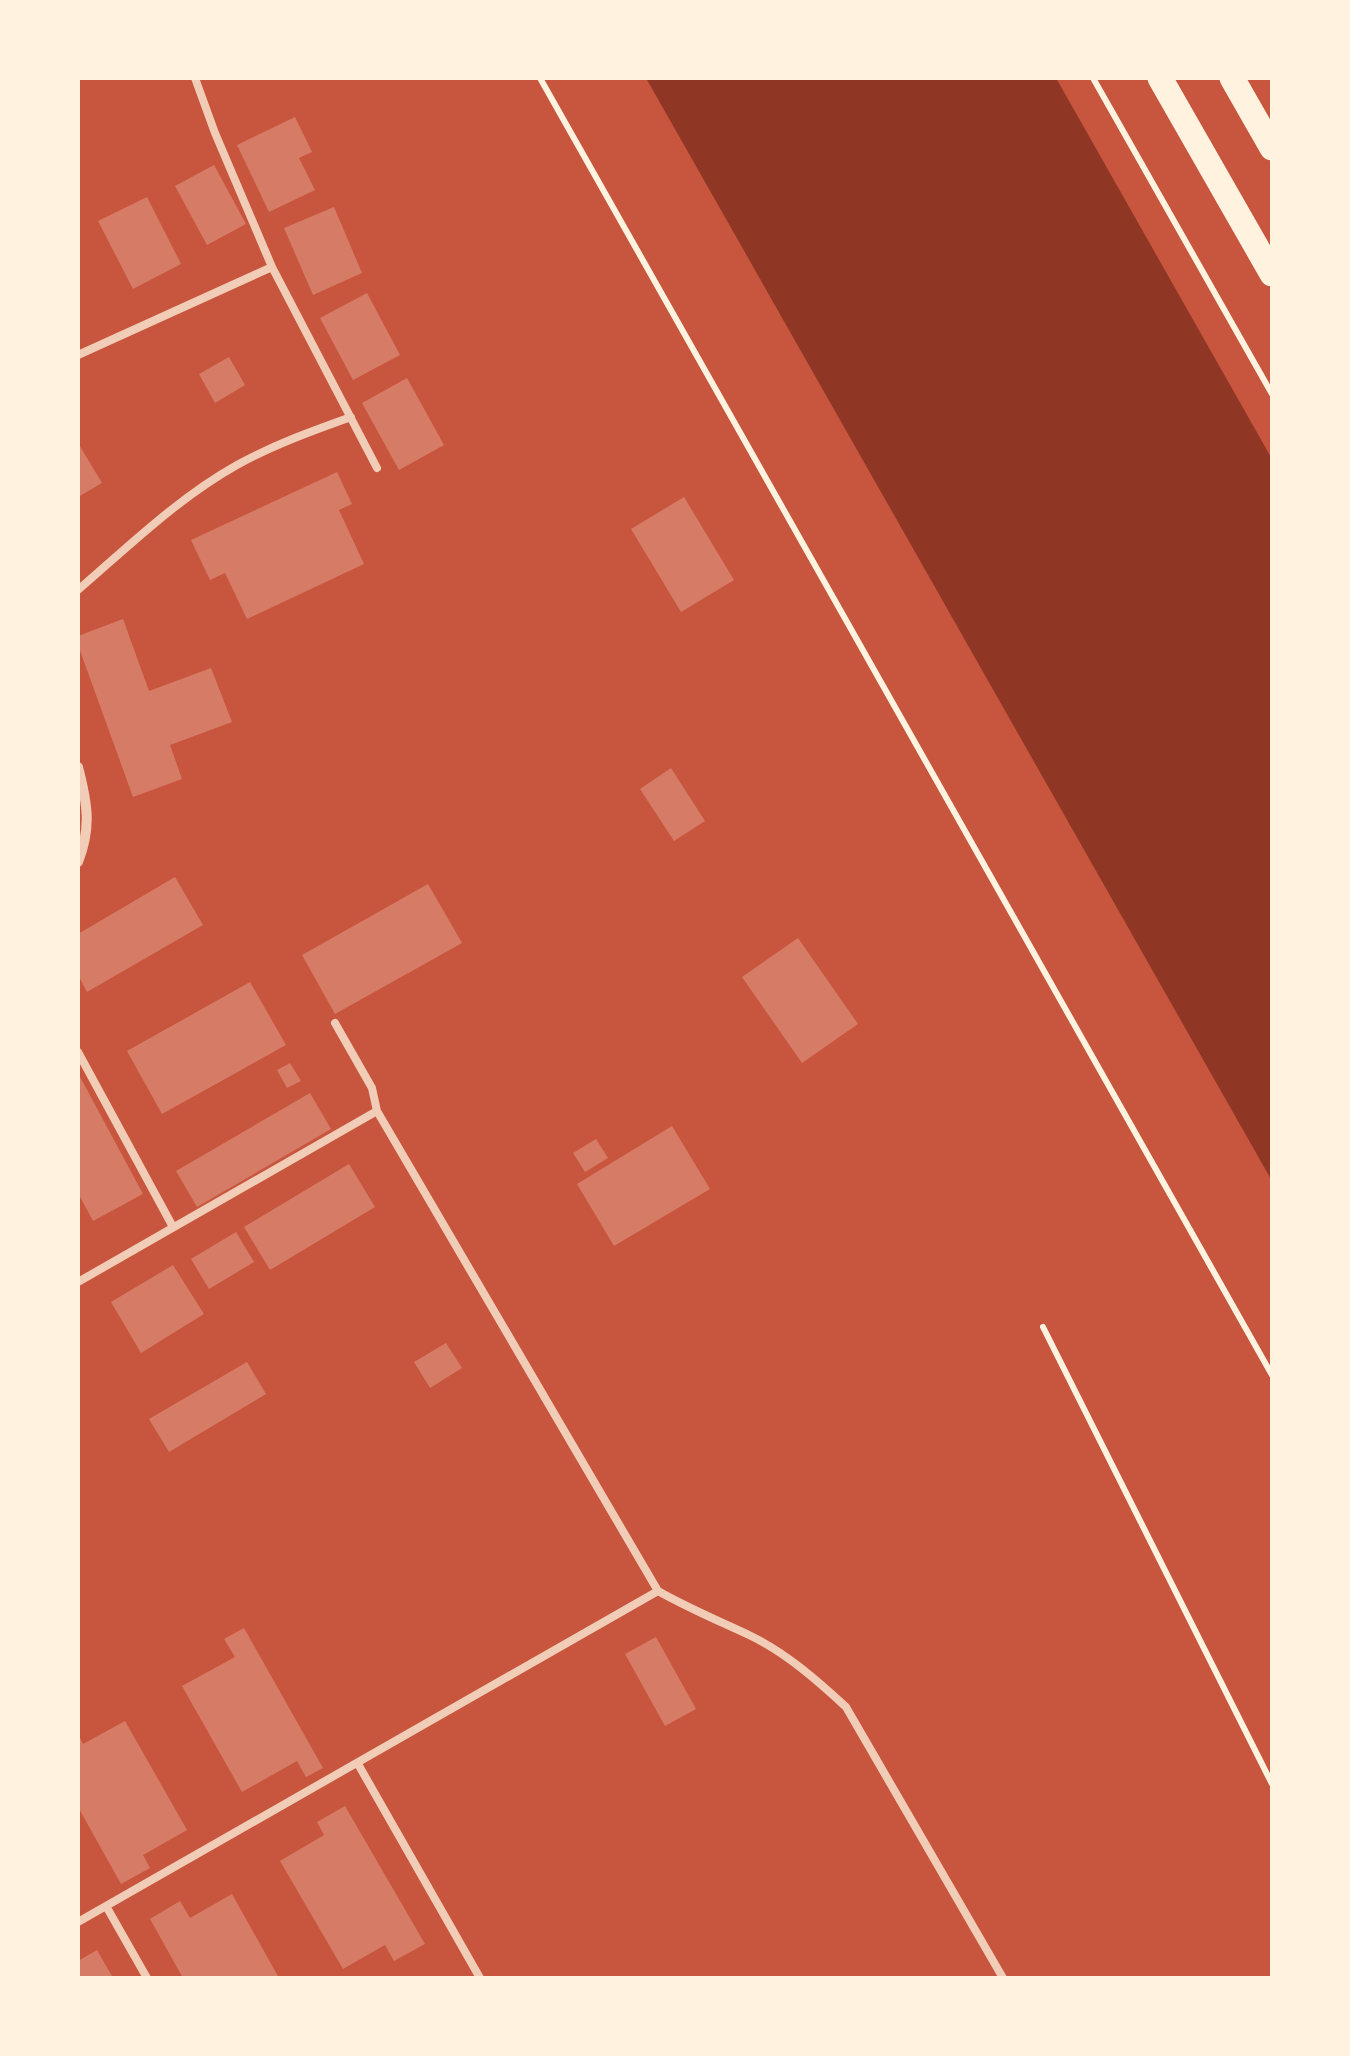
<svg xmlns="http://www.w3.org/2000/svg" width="1350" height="2056" viewBox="0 0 1350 2056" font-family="'Golos Text',sans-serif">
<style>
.water{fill:#8f3625}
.building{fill:#d67c66}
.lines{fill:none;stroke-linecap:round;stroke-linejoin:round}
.path{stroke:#fff3e0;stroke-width:6}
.service{stroke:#f1ccb7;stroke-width:8}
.minor{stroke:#f1ccb7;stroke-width:10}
.primary{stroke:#fff3e0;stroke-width:25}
</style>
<rect width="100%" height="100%" fill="#c8553d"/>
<!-- water -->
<path class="water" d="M646 78H1056L1272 459V1181Z"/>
<!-- building -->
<path class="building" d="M295 117 312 152 299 158 315 190 269 212 237 145Z
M214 165 246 224 207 245 175 186Z
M147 197 181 264 133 289 98 221Z
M334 207 362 273 313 295 284 228Z
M367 293 400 355 353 380 320 318Z
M229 357 245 385 215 403 199 374Z
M407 378 444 445 399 470 362 403Z
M78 443 102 483 78 497Z
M337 472 352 504 339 510 364 564 247 619 225 573 210 580 191 540Z
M684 497 734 580 681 612 631 529Z
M123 619 149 691 211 668 232 722 170 745 182 779 133 797 78 645V636Z
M671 768 705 821 674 841 640 789Z
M175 877 203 925 87 992 78 975V934Z
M428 884 462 943 335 1014 302 955Z
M798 938 858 1024 802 1063 742 977Z
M250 982 286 1045 162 1114 127 1051Z
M290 1063 301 1081 287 1088 277 1070Z
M78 1073 143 1194 93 1221 78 1193Z
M310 1093 331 1129 197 1207 176 1171Z
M672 1126 710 1189 614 1246 577 1184Z
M596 1139 608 1158 585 1172 573 1153Z
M349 1164 375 1207 270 1270 244 1227Z
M236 1232 254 1262 209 1289 191 1259Z
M173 1265 204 1314 141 1353 111 1302Z
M446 1343 462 1368 430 1388 414 1362Z
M247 1362 266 1394 169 1452 149 1419Z
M244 1628 323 1768 306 1777 297 1761 242 1792 182 1686 235 1657 224 1639Z
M656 1637 696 1709 665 1726 625 1654Z
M125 1721 187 1830 143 1855 150 1868 121 1884 78 1807V1734L83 1744Z
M345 1806 425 1944 394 1961 385 1945 343 1969 280 1861 324 1835 317 1822Z
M232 1894 279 1978H183L150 1919 180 1901 190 1918Z
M97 1950 113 1978H78V1961Z"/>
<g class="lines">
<!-- path -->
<path class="path" d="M540 78 1272 1375
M1093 78 1272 394
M1043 1327 1272 1784"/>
<!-- service -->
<path class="service" d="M195 78 215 133 272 267 377 468
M78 355 272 267
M78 590C128 547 178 498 237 465 273 445 312 431 351 417
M335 1023 372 1088 377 1111 658 1591C688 1608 719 1621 751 1636 786 1653 818 1681 846 1707L1003 1978
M78 1052 173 1227
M78 1282 377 1111
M358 1764 480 1978
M78 1922 106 1906
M147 1978 106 1906 658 1591"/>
<!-- minor -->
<path class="minor" d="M78 767C87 802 92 827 78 862"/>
<!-- primary -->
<path class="primary" d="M1160 78 1272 274
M1232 78 1272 148"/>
</g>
<!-- border -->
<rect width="1350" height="2056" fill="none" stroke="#fff3e0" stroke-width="160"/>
</svg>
